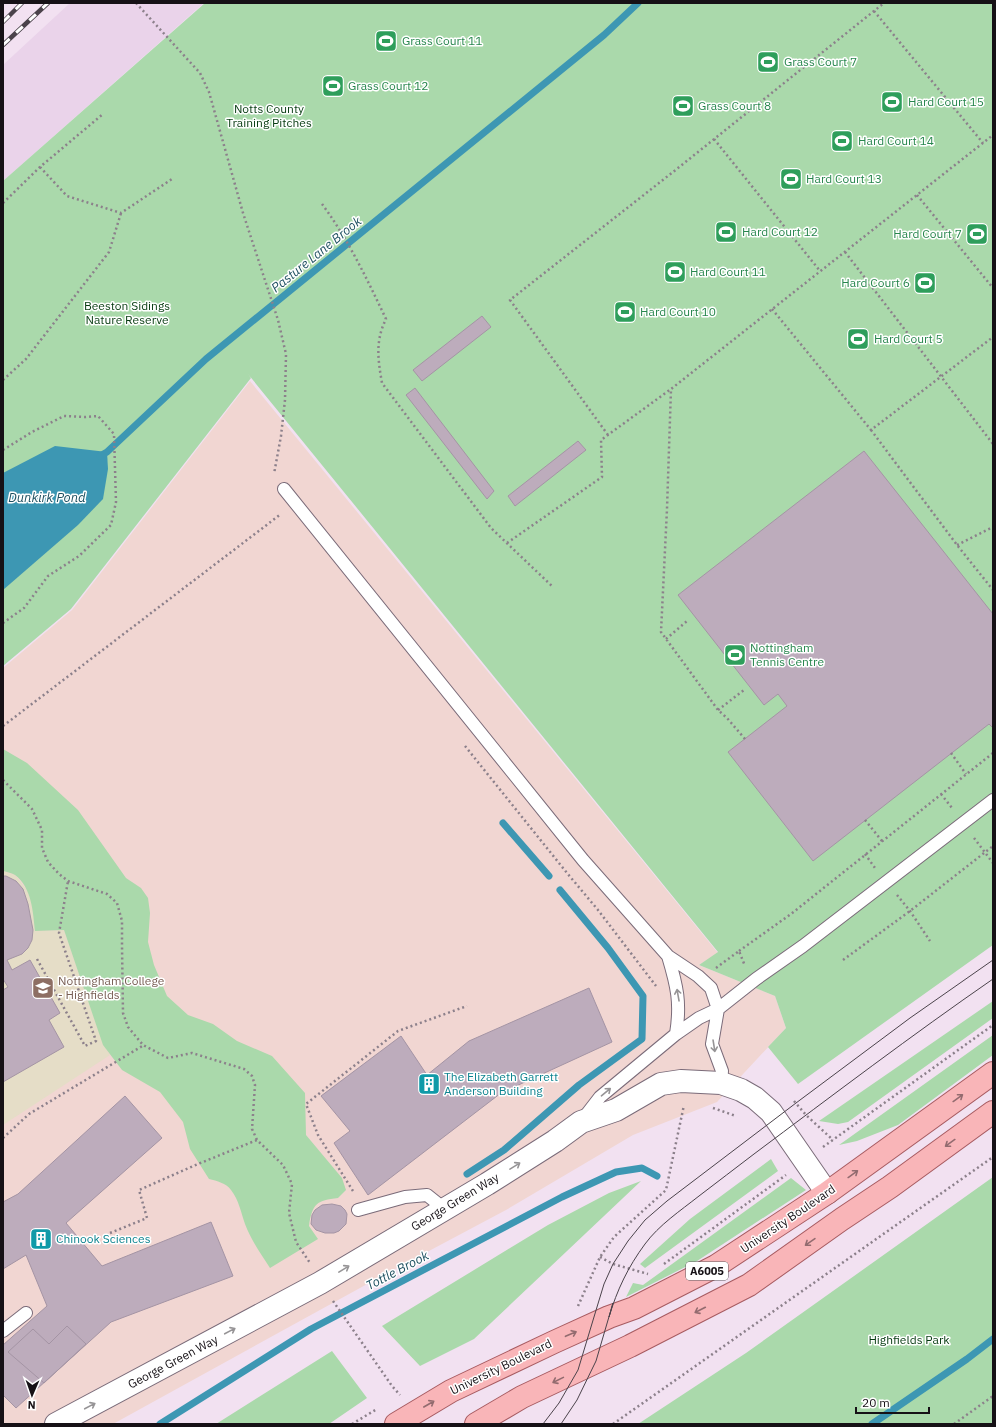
<svg xmlns="http://www.w3.org/2000/svg" width="996" height="1427" viewBox="0 0 996 1427" font-family="'IBM Plex Sans',sans-serif">
<style>
.commercial{fill:#f1d6d2}
.built{fill:#ead3ea}
.education{fill:#e5ddc7}
.green{fill:#aad9ab}
.water{fill:#3d97b3}
.lines{fill:none;stroke-linecap:round;stroke-linejoin:round}
.stream{stroke:#3d97b3;stroke-width:7}
.building{fill:#bdacbc;stroke:#a494a4}
.service-casing{stroke:#7a6b79;stroke-width:14}
.minor-casing{stroke:#7a6b79;stroke-width:24}
.primary-casing{stroke:#a75b61;stroke-width:24}
.path{stroke:#8c808b;stroke-width:2.5;stroke-dasharray:2 3;stroke-linecap:butt}
.service{stroke:#fff;stroke-width:12}
.minor{stroke:#fff;stroke-width:22}
.primary{stroke:#f9b5b8;stroke-width:22}
.tram{stroke:#4b434b;stroke-width:1}
.rail-casing{stroke:#4b434b;stroke-width:4.5}
.rail{stroke:#fff;stroke-width:3;stroke-dasharray:9;stroke-linecap:butt}
.oneway{stroke:#969496}
.oneway2{stroke:#936b6f}
.labels{text-anchor:middle;stroke-width:3;stroke-linejoin:round;paint-order:stroke}
.shield{fill:#fff;stroke:#5c585c;stroke-width:1}
.shield-label{font-size:11px;font-weight:bold;fill:#161116}
.leisure-label{font-size:12px;fill:#27864d;stroke:#fff;text-anchor:start}
.park-label{font-size:12px;fill:#053a0f;stroke:#fff}
.education-label{font-size:12px;fill:#785e54;stroke:#fff;text-anchor:start}
.culture-label{font-size:12px;fill:#0d838f;stroke:#fff;text-anchor:start}
.street-label{font-size:12px;fill:#161116;stroke:#fff}
.water-label{font-size:13px;font-style:italic;fill:#1e5060;stroke:#fff}
</style>
<rect width="100%" height="100%" fill="#f2e1f1"/>
<!-- commercial -->
<path class="commercial" d="M250 381 718 953 699 965 775 996 786 1028 717 1102 633 1135 506 1210 380 1277 113 1424H3V668L72 610Z"/>
<!-- built -->
<path class="built" d="M70 3H204L3 181V65Z"/>
<!-- education -->
<path class="education" d="M3 871 15 875 27 890 33 906 35 931 64 930 103 1044 110 1055 3 1125Z"/>
<!-- green -->
<path class="green" d="M205 3H993V945L798 1084 768 1047 786 1028 775 996 699 965 718 952 248 374 251 378 71 609 3 666V181Z
M3 749 27 763 78 810 126 878 141 888 148 898 150 913 148 942 154 965 167 996 188 1015 213 1024 237 1041 272 1056 305 1093 306 1135 342 1178 346 1190 338 1198C317 1200 312 1204 309 1226L318 1239 270 1268C261 1254 251 1240 245 1224 241 1213 239 1200 231 1190 226 1183 217 1181 209 1179L190 1149 183 1122 160 1092 122 1070 103 1045 64 930 35 931C33 912 32 888 15 875 12 873 7 872 3 871Z
M993 1001V1018L848 1122 838 1124 819 1121Z
M993 1035V1055L898 1125 857 1141 839 1145Z
M771 1159 778 1171 645 1268 640 1264 690 1219Z
M993 1177V1424H638L746 1353Z
M791 1178 806 1190 697 1261 626 1297 633 1283 643 1285Z
M641 1181 474 1339 420 1366 382 1326 548 1225 609 1193Z
M332 1351 367 1398 329 1424H216Z"/>
<!-- water -->
<path class="water" d="M55 446 107 452 108 469 103 499 78 525 3 590V473Z"/>
<g class="lines">
<!-- stream -->
<path class="stream" d="M100 456 107 452 206 359 604 35 638 3
M503 823 549 876
M467 1174 504 1150 579 1085 642 1039 643 996 608 948 560 890
M160 1424 311 1329 562 1197 616 1172 642 1168 657 1176
M872 1424 967 1359 993 1339"/>
</g>
<!-- building -->
<path class="building" d="M482 316 491 327 422 381 413 370Z
M415 388 494 491 487 499 406 395Z
M578 441 586 450 515 506 508 496Z
M864 451 993 614V728L989 724 813 861 728 752 787 706 778 694 764 705 678 595Z
M3 876H6L16 881 23 889 28 904 33 930 32 940 28 948 22 954 7 960 12 970 30 960 60 1013 49 1020 64 1047 3 1082V990L8 987 3 979Z
M589 988 612 1042 501 1093 368 1195 334 1143 350 1131 321 1096 401 1036 427 1075 469 1041Z
M125 1096 162 1138 66 1223 102 1266 211 1222 233 1276 111 1322 16 1408 3 1395V1345L47 1306 26 1255 3 1269V1202L18 1194Z
M332 1204 341 1206 345 1210 347 1214 346 1224 339 1231 334 1233H325L316 1230 311 1224 312 1215 315 1210 322 1205Z
M67 1326 86 1344 44 1383 8 1352 33 1329 49 1344Z"/>
<g class="lines">
<!-- service casing -->
<g class="service-casing">
<path id="service" d="M284 489 583 860 668 956 698 976 711 988 718 1009 712 1044 722 1071 721 1083
M668 956C677 986 681 1003 676 1034
M583 1119 600 1097 676 1034 699 1018 718 1009 756 979 803 946 993 800
M358 1210 405 1197 427 1195 437 1203 442 1210
M3 1331 26 1313"/>
</g>
<!-- minor casing -->
<g class="minor-casing">
<path id="minor" d="M56 1424 320 1283 487 1184 555 1141 581 1122 616 1110 661 1084 681 1081 721 1083 741 1090 755 1098 771 1112 827 1193"/>
</g>
<!-- primary casing -->
<g class="primary-casing">
<path id="primary" d="M396 1424 451 1391 554 1342 609 1317 634 1308 716 1266 827 1193 993 1073
M476 1424 522 1397 630 1346 749 1285 842 1219 890 1187 993 1112"/>
</g>
<!-- path -->
<path class="path" d="M136 3 200 73 209 92 243 213 278 320 286 354 285 400 281 436 274 474
M874 11 983 143
M714 139 820 271
M40 167 67 196 121 213 172 179
M917 195 993 288
M3 203 40 167 103 114
M322 204C348 239 367 279 386 319 375 341 378 360 382 383L491 528 553 587
M845 252 993 444
M772 309 871 430 993 337
M3 380 26 359 109 252 121 213
M871 430 957 545 993 590
M608 435 510 300 673 172 884 3
M3 450 32 432 64 416 85 417 98 416 114 434 116 502 111 525 79 556 48 576 24 608 3 623
M507 543 602 477 601 440 671 389
M957 545 993 527
M666 639 687 621
M718 710 744 690
M3 726 281 514
M745 739 727 718 718 710 661 632 667 509 671 389 993 135
M465 746 567 873 598 910 656 986
M951 753 966 774
M3 780 32 809 42 830V848L48 862 59 874 68 881 107 894 117 903 122 921V946L123 1013 128 1027 143 1045 168 1058 192 1053 244 1069 252 1076 255 1085 252 1129 257 1140 283 1165 292 1184 289 1213 296 1242 310 1263
M941 794 952 808
M865 820 882 841
M974 838 993 863
M865 854 875 868
M897 895 910 911 930 941
M739 951 791 914 993 753
M37 959 85 1046 96 1041 59 933 68 881
M843 960 910 911 993 846
M716 968 739 951 745 966
M794 1101 806 1115 833 1140
M713 1108 736 1116
M3 1138 29 1114 144 1045
M823 1147 993 1025
M353 1191 318 1135 306 1104 398 1031 467 1006
M110 1233 147 1218 139 1190 198 1164 257 1140
M600 1257 613 1264 648 1274
M664 1264 786 1175
M333 1301 392 1386 400 1395
M578 1306 600 1257 614 1237 666 1190 684 1105
M352 1424 377 1409
M613 1424 993 1157
M954 1424 993 1396"/>
<!-- service -->
<use href="#service" class="service"/>
<!-- minor -->
<use href="#minor" class="minor"/>
<!-- primary -->
<use href="#primary" class="primary"/>
<!-- tram -->
<path class="tram" d="M543 1424 559 1403 578 1370 597 1307 604 1284 613 1264 628 1241 645 1220 667 1201 796 1103 910 1018 993 960
M561 1424 577 1400 596 1361 613 1303 609 1317C617 1290 628 1267 645 1244 659 1225 680 1211 699 1196 717 1182 736 1168 754 1154 833 1095 912 1035 993 979"/>
<!-- rail casing -->
<g class="rail-casing">
<path id="rail" d="M3 22 22 3
M3 45 48 3"/>
</g>
<!-- rail -->
<use href="#rail" class="rail"/>
</g>
<!-- one-way arrows -->
<defs><path id="oneway-shaft" d="M-6 0H5M1.5-3L5.5 0L1.5 3" fill="none" stroke-width="1.6" stroke-linecap="round" stroke-linejoin="round"/></defs>
<g class="oneway">
<use href="#oneway-shaft" transform="translate(678 995) rotate(-100)"/>
<use href="#oneway-shaft" transform="translate(714 1046) rotate(81)"/>
<use href="#oneway-shaft" transform="translate(606 1092) rotate(-40)"/>
<use href="#oneway-shaft" transform="translate(515 1166) rotate(-32)"/>
<use href="#oneway-shaft" transform="translate(344 1269) rotate(-31)"/>
<use href="#oneway-shaft" transform="translate(230 1331) rotate(-28)"/>
<use href="#oneway-shaft" transform="translate(90 1406) rotate(-28)"/>
</g>
<g class="oneway2">
<use href="#oneway-shaft" transform="translate(958 1098) rotate(-36)"/>
<use href="#oneway-shaft" transform="translate(950 1143) rotate(144)"/>
<use href="#oneway-shaft" transform="translate(853 1174) rotate(-36)"/>
<use href="#oneway-shaft" transform="translate(810 1242) rotate(145)"/>
<use href="#oneway-shaft" transform="translate(700 1310) rotate(153)"/>
<use href="#oneway-shaft" transform="translate(571 1334) rotate(-23)"/>
<use href="#oneway-shaft" transform="translate(558 1380) rotate(154)"/>
<use href="#oneway-shaft" transform="translate(429 1404) rotate(-30)"/>
</g>
<!-- icons -->
<defs>
<g id="stadium-square" transform="scale(1.15)"><rect x="-9" y="-9" width="18" height="18" rx="4" fill="#2e9e5b" stroke="#fff"/><path d="M0-5a6.5 5 0 1 0 0 10a6.5 5 0 1 0 0-10ZM-3.5-1.8h7v3.6h-7Z" fill="#fff"/></g>
<g id="university-square" transform="scale(1.15)"><rect x="-9" y="-9" width="18" height="18" rx="4" fill="#8d6e63" stroke="#fff"/><path d="M0-5L7-2L0 1L-7-2ZM-4 1L0 2.5L4 1V4Q0 6-4 4Z" fill="#fff"/></g>
<g id="building-square" transform="scale(1.15)"><rect x="-9" y="-9" width="18" height="18" rx="4" fill="#0f9aa8" stroke="#fff"/><path d="M-4-6H4V6H1V3H-1V6H-4ZM-2.5-4.3h1.7v1.8h-1.7ZM.8-4.3h1.7v1.8H.8ZM-2.5-1h1.7V.8h-1.7ZM.8-1h1.7V.8H.8Z" fill="#fff"/></g>
</defs>
<g fill-rule="evenodd">
<use href="#stadium-square" x="386" y="41"/>
<use href="#stadium-square" x="768" y="62"/>
<use href="#stadium-square" x="333" y="86"/>
<use href="#stadium-square" x="892" y="102"/>
<use href="#stadium-square" x="683" y="106"/>
<use href="#stadium-square" x="842" y="141"/>
<use href="#stadium-square" x="791" y="179"/>
<use href="#stadium-square" x="726" y="232"/>
<use href="#stadium-square" x="977" y="234"/>
<use href="#stadium-square" x="675" y="272"/>
<use href="#stadium-square" x="925" y="283"/>
<use href="#stadium-square" x="625" y="312"/>
<use href="#stadium-square" x="858" y="339"/>
<use href="#stadium-square" x="735" y="655"/>
<use href="#university-square" x="43" y="988"/>
<use href="#building-square" x="429" y="1084"/>
<use href="#building-square" x="41" y="1239"/>
</g>
<g class="labels">
<!-- shield labels -->
<rect class="shield" x="686" y="1262" width="42" height="18" rx="3"/>
<g class="shield-label">
<text x="707" y="1275">A6005</text>
</g>
<!-- leisure labels -->
<g class="leisure-label">
<text x="402" y="45">Grass Court 11</text>
<text x="784" y="66">Grass Court 7</text>
<text x="348" y="90">Grass Court 12</text>
<text x="908" y="106">Hard Court 15</text>
<text x="698" y="110">Grass Court 8</text>
<text x="858" y="145">Hard Court 14</text>
<text x="806" y="183">Hard Court 13</text>
<text x="742" y="236">Hard Court 12</text>
<text x="962" y="238" text-anchor="end">Hard Court 7</text>
<text x="690" y="276">Hard Court 11</text>
<text x="910" y="287" text-anchor="end">Hard Court 6</text>
<text x="640" y="316">Hard Court 10</text>
<text x="874" y="343">Hard Court 5</text>
<text x="750" y="652">Nottingham<tspan x="750" dy="14">Tennis Centre</tspan></text>
</g>
<!-- park labels -->
<g class="park-label">
<text x="269" y="113">Notts County<tspan x="269" dy="14">Training Pitches</tspan></text>
<text x="127" y="310">Beeston Sidings<tspan x="127" dy="14">Nature Reserve</tspan></text>
<text x="909" y="1344">Highfields Park</text>
</g>
<!-- education labels -->
<g class="education-label">
<text x="58" y="985">Nottingham College<tspan x="58" dy="14">- Highfields</tspan></text>
</g>
<!-- culture labels -->
<g class="culture-label">
<text x="444" y="1081">The Elizabeth Garrett<tspan x="444" dy="14">Anderson Building</tspan></text>
<text x="56" y="1243">Chinook Sciences</text>
</g>
<!-- street labels -->
<g class="street-label">
<text transform="translate(455 1202) rotate(-31)" y="4">George Green Way</text>
<text transform="translate(788 1219) rotate(-34)" y="4">University Boulevard</text>
<text transform="translate(173 1362) rotate(-28)" y="4">George Green Way</text>
<text transform="translate(501 1367) rotate(-26)" y="4">University Boulevard</text>
</g>
<!-- water labels -->
<g class="water-label">
<text transform="translate(316 254) rotate(-39)" y="5">Pasture Lane Brook</text>
<text x="47" y="502">Dunkirk Pond</text>
<text transform="translate(397 1270) rotate(-28)" y="5">Tottle Brook</text>
</g>
</g>
<!-- border -->
<rect width="996" height="1427" fill="none" stroke="#161116" stroke-width="8"/>
<!-- north arrow -->
<g transform="translate(32 1395) rotate(182)" stroke="#ffffff" stroke-width="3" paint-order="stroke">
<path d="M0-3L7 15L0 10L-7 15Z" fill="#161116"/>
<text y="-6" font-size="11" font-weight="bold" text-anchor="middle" fill="#161116">N</text>
</g>
<!-- scale -->
<path d="M856 1407v6h73v-6" fill="none" stroke="#161116" stroke-width="2"/>
<text x="862" y="1407" font-size="12" fill="#161116" stroke="#ffffff" stroke-width="3" paint-order="stroke">20 m</text>
</svg>
